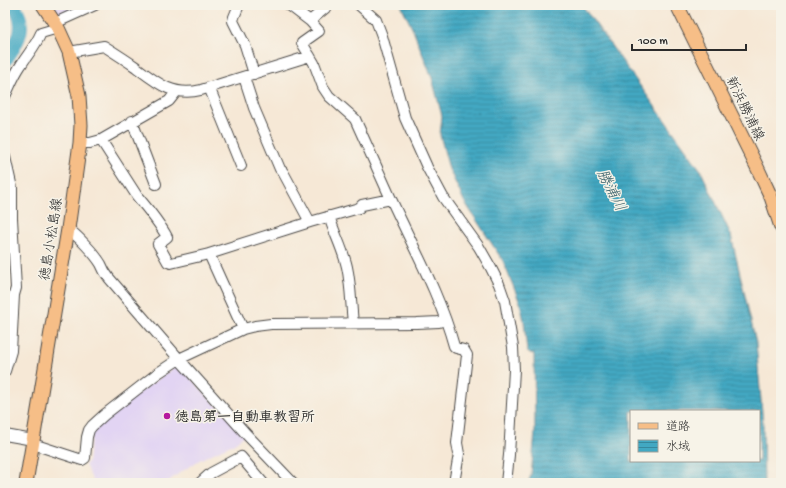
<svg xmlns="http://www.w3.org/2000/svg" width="786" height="488" viewBox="0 0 786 488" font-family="'Gochi Hand','Klee One',sans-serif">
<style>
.built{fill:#e2d4f3}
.water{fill:url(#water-rules);stroke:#366a76;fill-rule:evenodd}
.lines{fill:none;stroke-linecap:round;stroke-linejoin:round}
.river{stroke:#42a8c2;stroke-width:14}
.minor-casing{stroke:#494745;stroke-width:12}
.major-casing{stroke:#494745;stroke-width:15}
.minor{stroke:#fff;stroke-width:10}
.major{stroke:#f6be87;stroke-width:13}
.poi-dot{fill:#b5179e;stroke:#f7f3e8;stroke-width:1.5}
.labels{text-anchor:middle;stroke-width:3;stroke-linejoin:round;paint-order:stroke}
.street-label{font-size:14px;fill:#2b2b2b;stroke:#f7f3e8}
.poi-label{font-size:14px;font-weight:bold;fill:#2b2b2b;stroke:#f7f3e8;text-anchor:start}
.water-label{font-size:15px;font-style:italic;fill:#345d67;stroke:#f7f3e8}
</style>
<defs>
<pattern id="water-rules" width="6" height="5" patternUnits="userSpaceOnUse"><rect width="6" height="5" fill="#42a8c2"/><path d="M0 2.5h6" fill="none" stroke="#37899e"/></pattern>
</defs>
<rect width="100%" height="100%" fill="#f7f3e8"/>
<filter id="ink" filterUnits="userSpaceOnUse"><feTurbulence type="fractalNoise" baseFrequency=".025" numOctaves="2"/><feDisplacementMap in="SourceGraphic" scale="8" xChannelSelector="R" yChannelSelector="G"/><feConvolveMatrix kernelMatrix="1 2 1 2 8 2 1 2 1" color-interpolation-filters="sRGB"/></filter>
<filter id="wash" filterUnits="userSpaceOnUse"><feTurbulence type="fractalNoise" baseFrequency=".012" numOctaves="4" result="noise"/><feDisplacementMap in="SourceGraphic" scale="16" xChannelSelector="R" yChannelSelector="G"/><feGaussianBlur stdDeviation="0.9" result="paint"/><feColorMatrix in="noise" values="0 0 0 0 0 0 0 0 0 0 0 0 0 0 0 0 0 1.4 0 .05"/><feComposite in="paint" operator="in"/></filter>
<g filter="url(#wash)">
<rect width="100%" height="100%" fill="#f6e8d6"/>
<!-- built -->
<path class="built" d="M53 5H88L61 16 59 15Z
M178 365 245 435 233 444 201 459 178 474 166 483H94L85 465 88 462 92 431 117 408Z"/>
<!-- water -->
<path class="water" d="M401 5H582L700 169 731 235 756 343 763 423 764 483H528L531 475 535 432 534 354 527 352 524 321 520 303 503 261 464 201 449 169 440 135 442 116 432 78 413 30ZM631 411H759V461H631Z"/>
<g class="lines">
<!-- river -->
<path class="river" d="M5 61C19 40 28 28 14 5"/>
</g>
</g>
<g filter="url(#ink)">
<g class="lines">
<!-- minor casing -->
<g class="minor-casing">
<path id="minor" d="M239 5 234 17 233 21 245 45 254 74
M289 5 310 21 319 31 302 43 314 63 323 87 329 96 355 119 391 199
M359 5 376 20 382 36 405 118 427 167 443 197 479 247 491 268 499 284 505 301 513 347 514 370 509 455 506 483
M310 21 329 5
M55 23 95 5
M69 52 104 46C115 53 126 60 136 67 157 83 173 97 201 90L310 56
M244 77 254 108 280 169 283 172 310 222 359 208 362 205 391 199C413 247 440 295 454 346L456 348 464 350 467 355 457 443 459 454 454 483
M209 87 241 166
M5 96C10 86 14 75 21 65 28 54 36 45 41 33L58 28
M132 121 156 184
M80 143H90L101 140 169 101 177 91
M5 157 12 188V218L16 288 14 295 11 351 5 371
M329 216C334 233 343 249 347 267 351 285 351 305 353 323
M68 229C77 235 95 254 101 264 103 269 105 273 109 278L179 359 247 435 293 483
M209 254 310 222
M243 329 255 326 271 324 417 323 439 322 445 319
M5 435 33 440
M33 444 82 460 85 458 87 437 89 430 92 426 104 415 158 373 179 359 243 329 209 254 171 263 168 262 158 244 167 237C159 222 148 209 137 196L101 140
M200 483 211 473 241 457 263 483"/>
</g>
<!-- major casing -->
<g class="major-casing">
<path id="major" d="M677 5 757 167 771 197 781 227
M26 483 68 229 80 143 81 125 79 96 69 52 58 28 43 5"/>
</g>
<!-- minor -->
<use href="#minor" class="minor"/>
<!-- major -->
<use href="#major" class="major"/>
</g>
</g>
<!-- markers -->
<circle class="poi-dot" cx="167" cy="416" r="4"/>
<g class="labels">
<!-- street labels -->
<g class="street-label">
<text transform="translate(746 108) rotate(64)" y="5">新浜勝浦線</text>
<text transform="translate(50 239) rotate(-81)" y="5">徳島小松島線</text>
</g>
<!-- poi labels -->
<g class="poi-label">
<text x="175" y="421">徳島第一自動車教習所</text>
</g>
<!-- water labels -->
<g class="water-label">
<text transform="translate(612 190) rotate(63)" y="5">勝浦川</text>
</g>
</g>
<!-- margin -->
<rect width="786" height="488" fill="none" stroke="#f7f3e8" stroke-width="20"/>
<!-- legend -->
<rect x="630" y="410" width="130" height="52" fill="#f7f3e8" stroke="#a5a39c"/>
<rect x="638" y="423" width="20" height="6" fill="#f6be87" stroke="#a5a39c"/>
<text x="666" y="430" font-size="12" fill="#2b2b2b">道路</text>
<rect x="638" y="440" width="20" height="12" fill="url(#water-rules)" stroke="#a5a39c"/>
<text x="666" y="450" font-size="12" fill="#2b2b2b">水域</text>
<!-- scale -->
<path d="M632 44v6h114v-6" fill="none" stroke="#2b2b2b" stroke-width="2"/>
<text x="638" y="44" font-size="12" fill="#2b2b2b" stroke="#f7f3e8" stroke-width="3" paint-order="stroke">100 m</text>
</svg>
